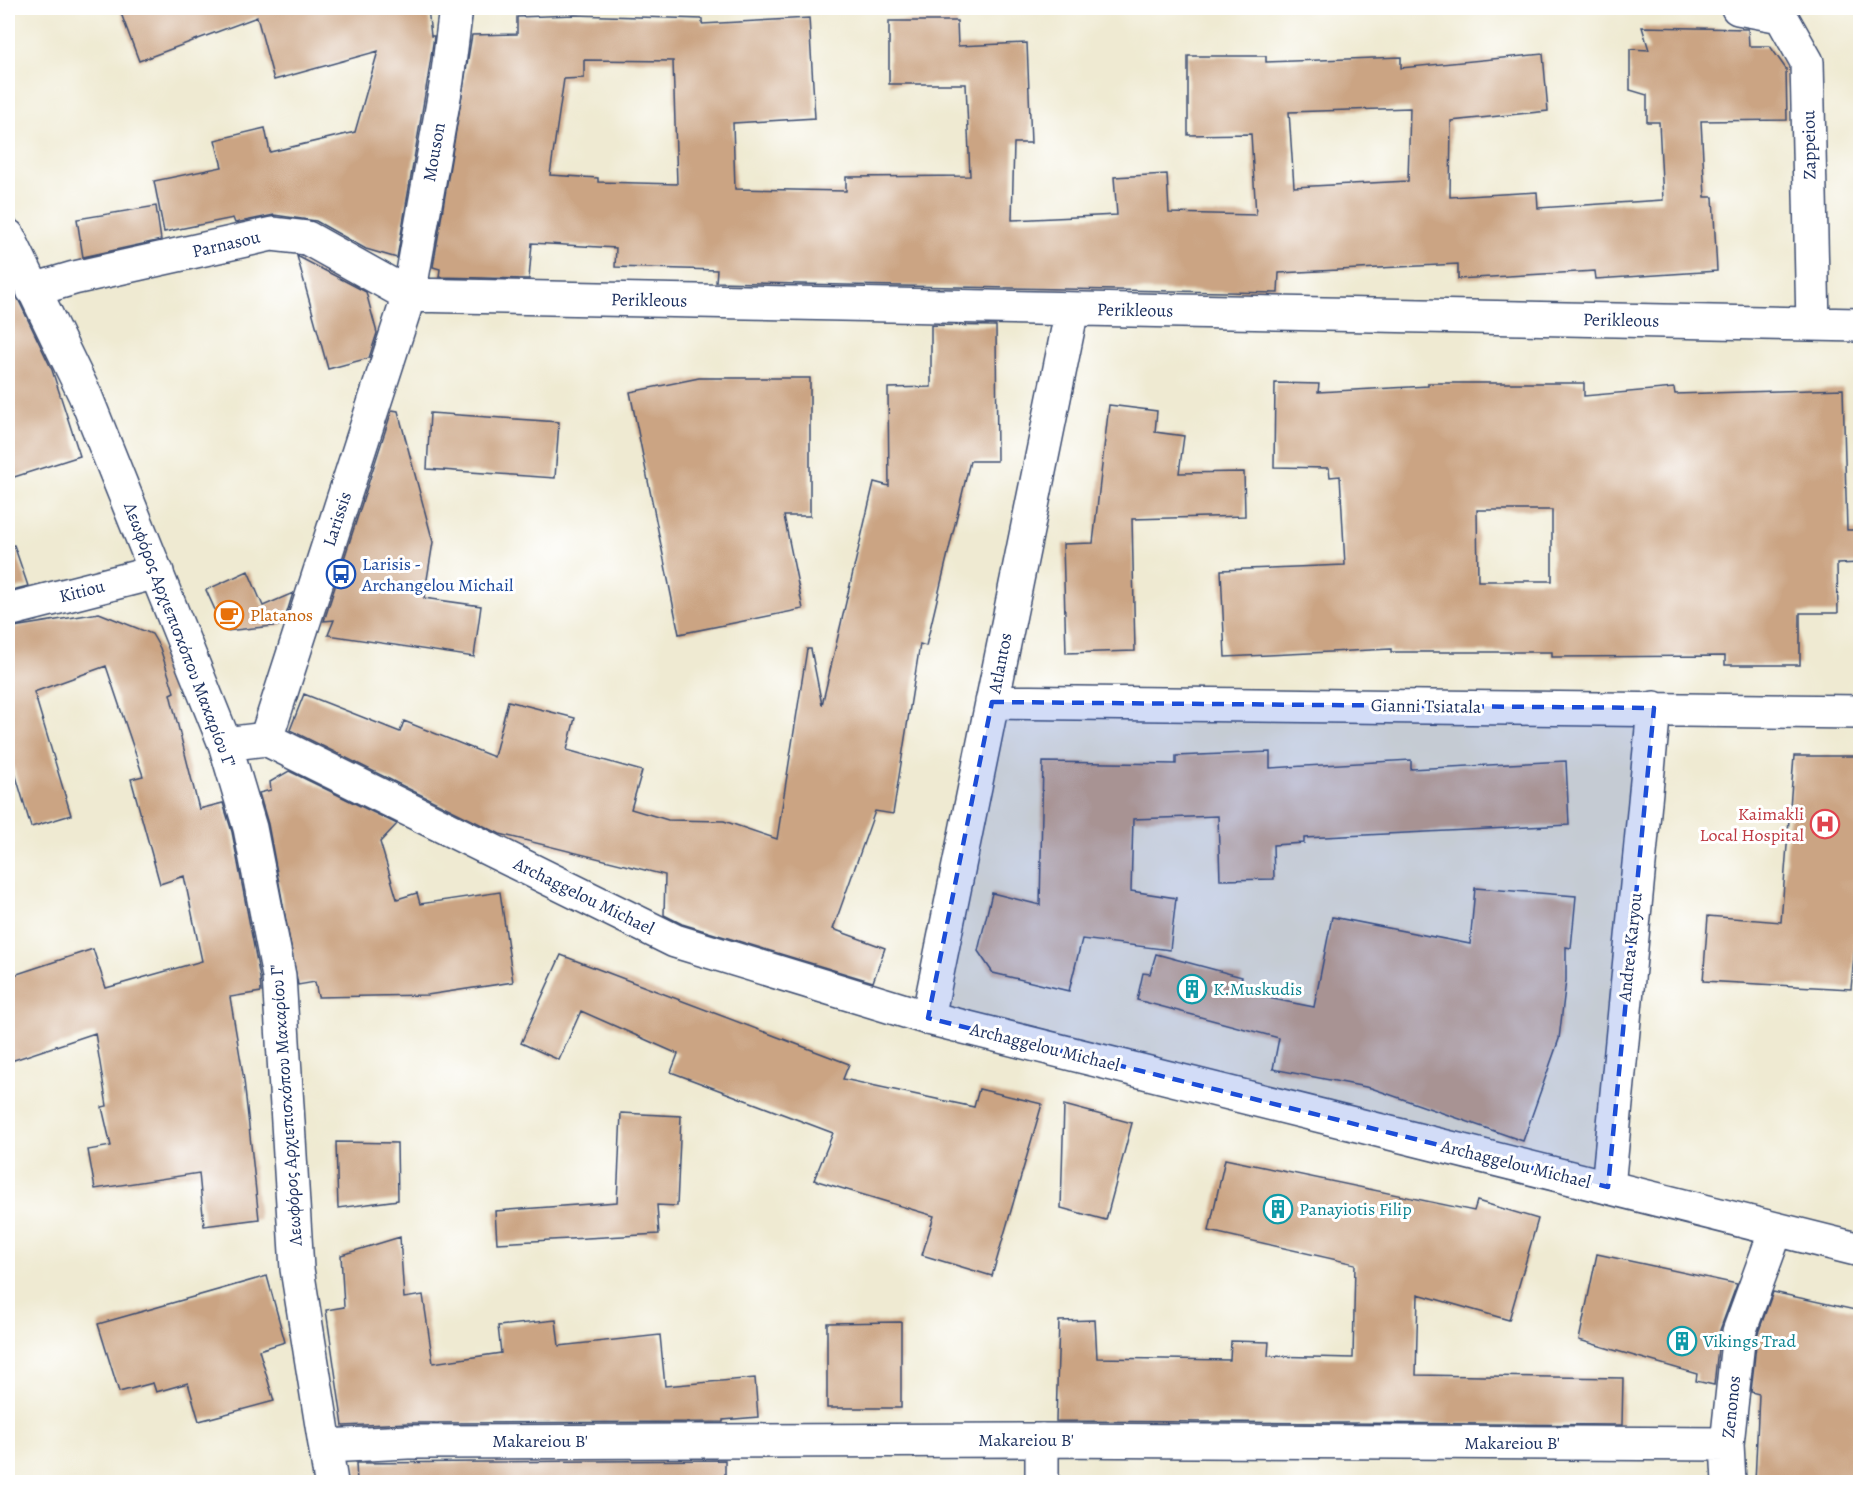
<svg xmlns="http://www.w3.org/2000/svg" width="1868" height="1490" viewBox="0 0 1868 1490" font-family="Alegreya,serif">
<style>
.building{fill:#cba483;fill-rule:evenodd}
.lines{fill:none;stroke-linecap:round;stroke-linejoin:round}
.minor-casing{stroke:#3b4b6f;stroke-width:36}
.tertiary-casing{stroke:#3b4b6f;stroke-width:36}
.minor{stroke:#fff;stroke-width:33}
.tertiary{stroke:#fff;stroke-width:33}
.marked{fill:#1d4ed8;fill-opacity:0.2;stroke:#1d4ed8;stroke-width:4.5;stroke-dasharray:12 8;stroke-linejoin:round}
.labels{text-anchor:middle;stroke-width:6;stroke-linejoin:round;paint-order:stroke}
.street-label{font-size:18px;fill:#1b2f5e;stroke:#fff}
.transit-label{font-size:18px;fill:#164399;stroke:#fff;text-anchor:start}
.food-label{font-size:18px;fill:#c56008;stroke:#fff;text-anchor:start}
.health-label{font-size:18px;fill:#be3a42;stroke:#fff;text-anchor:end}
.culture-label{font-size:18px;fill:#0d838f;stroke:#fff;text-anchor:start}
</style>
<rect width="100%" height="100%" fill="#fff"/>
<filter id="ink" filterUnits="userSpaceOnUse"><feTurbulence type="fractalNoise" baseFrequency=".0167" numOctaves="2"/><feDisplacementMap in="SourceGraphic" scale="12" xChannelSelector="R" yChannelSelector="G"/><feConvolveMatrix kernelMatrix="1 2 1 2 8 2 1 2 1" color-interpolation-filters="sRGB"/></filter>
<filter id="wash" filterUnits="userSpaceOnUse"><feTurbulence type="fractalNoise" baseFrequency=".008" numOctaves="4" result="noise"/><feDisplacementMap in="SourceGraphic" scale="24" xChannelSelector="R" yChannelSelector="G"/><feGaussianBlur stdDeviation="1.35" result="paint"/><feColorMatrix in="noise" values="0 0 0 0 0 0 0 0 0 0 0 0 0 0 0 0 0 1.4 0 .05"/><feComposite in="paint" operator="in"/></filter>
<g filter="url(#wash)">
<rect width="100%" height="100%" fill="#efead2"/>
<g id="blocks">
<!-- building -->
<path class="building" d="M119 8H428L431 36H434L428 77 397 258 366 249 316 221 274 215 235 223 233 218 164 232 154 181 222 167 215 140 265 128 270 152 355 132 378 51 274 80 257 17 139 61Z
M575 15 702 19V24L809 18 815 118 733 123 735 189 846 191V177L970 176 966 84H889V21H957L958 46 1027 43 1031 143H1014L1012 220 1117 215 1114 177 1167 174 1169 213 1256 215 1251 134 1188 135V56H1266V62L1401 57V68L1543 54 1548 111 1451 121 1450 197 1537 192 1538 208 1663 200 1659 122H1647V95L1630 90V49L1649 50 1642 27 1748 29 1749 46H1770L1786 69 1787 120 1701 121 1705 197H1713L1717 271 1596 279 1595 271 1458 279V264L1279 273 1278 293 846 285 716 282 717 270 615 267 616 248 532 243 529 279 439 277 440 269 433 267 472 35 517 34V17ZM584 60 673 61 677 184 598 182V178L550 175 564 79 584 78ZM1410 108 1408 181 1294 187 1289 112Z
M156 206 161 240 83 257 77 219Z
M297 256 366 292 377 333 369 358 328 369Z
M8 278 52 370 80 456 8 479Z
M931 325 996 326 997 461H970L926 646 920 644 893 814 875 811 833 929 885 948 873 982 682 924 664 915 665 875 500 834 290 730 304 694 400 732 404 721 494 757 508 701 575 718 567 750 642 771 631 809 668 820 724 821 777 839 807 649H811L822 705 874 482 889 486 888 388 931 387Z
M699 378H810V516H784L803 609 679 634 630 392Z
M1275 383 1319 384 1318 392 1428 386V383H1584V396L1674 388 1675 394 1843 389 1847 530H1860V563L1837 564 1838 613H1800V665H1725V656L1552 657V652H1391V649L1225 657 1221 570 1345 565 1340 476 1330 477 1329 468 1274 467ZM1477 510H1552V581H1478Z
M1109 405 1157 411 1155 432 1184 436 1179 473 1244 472 1245 516 1132 519 1135 651 1066 653 1063 544 1093 543Z
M392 410 398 411 433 542 424 598 481 606 474 657 328 635 334 620 324 621Z
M430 413 559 422 555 478 427 469Z
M14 545 28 586 8 591V546Z
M248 571 263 606 293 593 283 625 226 631 224 622 230 620 221 623 206 590Z
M99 613 152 634 160 648 174 692 170 694 199 809 223 803 232 832 260 978 261 992 230 997 244 1080 259 1219 204 1226 199 1173 95 1189 88 1150 111 1146 102 1107 107 1106 95 1033 8 1062V977L93 949 106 988 202 961 184 876 160 884 131 779 143 776 106 666 34 692 71 815 31 827 8 749V628Z
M1270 752V768L1411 760V769L1566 761 1569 825 1304 838V843L1273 845 1274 879 1220 880 1218 816 1133 819 1131 891 1176 898 1170 950 1082 939 1069 991 993 973 978 951 992 893 1040 905 1043 762 1176 764V756Z
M1794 756H1860V892L1851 989 1703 981 1708 916 1781 922Z
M289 771 397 824 380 842 397 899 417 893 420 904 500 892 513 982 427 995 318 997 315 982 298 985 268 824 259 793 271 790 270 782Z
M1475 888 1576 896 1571 948 1566 947V980L1559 1039 1523 1141 1371 1088 1273 1069 1279 1038 1137 1000 1143 973 1150 974 1156 954 1242 977 1238 992 1314 1007 1332 917 1470 944Z
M561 955 849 1064 843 1079 974 1107 979 1089 1042 1104 992 1276 922 1255 934 1216 814 1180 833 1133 671 1072 678 1054 581 1011 559 1060 521 1043Z
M1064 1105 1132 1123 1106 1220 1061 1208Z
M621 1113 681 1116 677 1206 657 1205 659 1234 497 1243 495 1211 617 1202Z
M336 1142 397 1143 398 1200 338 1208Z
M1225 1159 1474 1211 1477 1201 1538 1219 1509 1320 1418 1294 1416 1375 1623 1378 1622 1425 1056 1421 1059 1321 1095 1320 1097 1358 1230 1360 1231 1341 1269 1342 1268 1356 1353 1358 1355 1264 1209 1231Z
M400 1237 404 1298 423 1295 433 1363 501 1353 498 1326 556 1320 559 1346 660 1335 665 1386 755 1378 758 1417 723 1420V1422L408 1423 343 1426 326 1310 344 1307 341 1255Z
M1597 1254 1737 1284 1720 1330 1714 1385 1696 1381 1697 1374 1579 1340Z
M267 1276 285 1342 259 1350 274 1401 199 1421 188 1383 156 1392 153 1383 119 1392 98 1324Z
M1773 1292 1860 1311V1482H1755L1759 1394 1751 1392 1757 1336Z
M901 1322V1408H827V1323Z
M725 1460V1482H357L356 1463Z"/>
</g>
</g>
<g filter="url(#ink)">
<use href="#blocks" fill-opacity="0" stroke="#3b4b6f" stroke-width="1.5"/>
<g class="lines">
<!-- minor casing -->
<g class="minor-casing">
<path id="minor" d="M1738 8 1781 16 1807 62 1813 324
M33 290 74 278 272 234 307 238 409 295 1860 325
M8 610 157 572
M992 702 1860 712
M266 739 409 295 447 80 456 8
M928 1018 1072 309
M1608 1187 1654 708
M1042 1440V1482
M326 1446 408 1442 1042 1440 1727 1444
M1729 1482 1727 1444 1739 1332 1776 1230"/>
</g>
<!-- tertiary casing -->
<g class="tertiary-casing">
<path id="tertiary" d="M8 236 85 395 225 744 250 828 279 976 297 1269 331 1482
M225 744 266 739 675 941 928 1018 1860 1250"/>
</g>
<!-- minor -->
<use href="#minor" class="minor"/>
<!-- tertiary -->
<use href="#tertiary" class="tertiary"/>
</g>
</g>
<!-- marked area -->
<path class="marked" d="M992 702 1654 708 1608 1187 928 1018Z"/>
<!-- icons -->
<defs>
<g id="bus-ring" transform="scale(1.5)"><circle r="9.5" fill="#fff" stroke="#1a4fb4" stroke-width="1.5"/><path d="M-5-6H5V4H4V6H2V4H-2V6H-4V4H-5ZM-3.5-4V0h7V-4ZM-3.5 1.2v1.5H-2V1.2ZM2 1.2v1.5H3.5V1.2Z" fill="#1a4fb4"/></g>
<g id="cafe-ring" transform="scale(1.5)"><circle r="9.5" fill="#fff" stroke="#e8710a" stroke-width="1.5"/><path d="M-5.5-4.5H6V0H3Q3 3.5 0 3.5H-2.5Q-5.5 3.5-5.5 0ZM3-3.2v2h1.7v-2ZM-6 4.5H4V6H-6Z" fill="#e8710a"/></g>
<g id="hospital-ring" transform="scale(1.5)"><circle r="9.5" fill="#fff" stroke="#e0444e" stroke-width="1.5"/><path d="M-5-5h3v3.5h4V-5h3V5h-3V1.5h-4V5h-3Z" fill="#e0444e"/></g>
<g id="building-ring" transform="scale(1.5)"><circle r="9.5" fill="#fff" stroke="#0f9aa8" stroke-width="1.5"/><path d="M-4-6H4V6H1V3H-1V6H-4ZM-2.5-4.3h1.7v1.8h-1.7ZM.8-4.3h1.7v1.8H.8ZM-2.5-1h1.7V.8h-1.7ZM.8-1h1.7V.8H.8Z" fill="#0f9aa8"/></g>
</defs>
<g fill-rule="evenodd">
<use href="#bus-ring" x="341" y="574"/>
<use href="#cafe-ring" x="229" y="615"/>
<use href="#hospital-ring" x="1825" y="824"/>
<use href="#building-ring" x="1192" y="989"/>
<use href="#building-ring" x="1278" y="1209"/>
<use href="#building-ring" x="1682" y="1341"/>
</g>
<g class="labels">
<!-- street labels -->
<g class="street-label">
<text transform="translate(1809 145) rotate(-91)" y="6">Zappeiou</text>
<text transform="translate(434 152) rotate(-80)" y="6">Mouson</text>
<text transform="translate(226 244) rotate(-13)" y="6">Parnasou</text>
<text transform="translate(649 300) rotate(1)" y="6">Perikleous</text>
<text transform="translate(1135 310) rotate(1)" y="6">Perikleous</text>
<text transform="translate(1621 320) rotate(1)" y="6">Perikleous</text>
<text transform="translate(337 519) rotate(-72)" y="6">Larissis</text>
<text transform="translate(82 591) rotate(-14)" y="6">Kitiou</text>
<text transform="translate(180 635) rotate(69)" y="6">Λεωφόρος Αρχιεπισκόπου Μακαρίου Γ'</text>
<text transform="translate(1000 663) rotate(-79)" y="6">Atlantos</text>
<text transform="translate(1426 706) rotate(1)" y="6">Gianni Tsiatala</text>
<text transform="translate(584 896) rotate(26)" y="6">Archaggelou Michael</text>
<text transform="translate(1630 947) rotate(-84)" y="6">Andrea Karyou</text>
<text transform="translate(1045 1047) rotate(14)" y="6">Archaggelou Michael</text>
<text transform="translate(286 1105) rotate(-94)" y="6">Λεωφόρος Αρχιεπισκόπου Μακαρίου Γ'</text>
<text transform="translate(1516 1164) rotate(14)" y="6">Archaggelou Michael</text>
<text transform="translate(1731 1407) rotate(-84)" y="6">Zenonos</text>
<text x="1026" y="1446">Makareiou B'</text>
<text x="540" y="1447">Makareiou B'</text>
<text x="1512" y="1449">Makareiou B'</text>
</g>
<!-- transit labels -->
<g class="transit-label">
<text x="362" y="570">Larisis -<tspan x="362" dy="21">Archangelou Michail</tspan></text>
</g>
<!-- food labels -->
<g class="food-label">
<text x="250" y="621">Platanos</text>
</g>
<!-- health labels -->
<g class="health-label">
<text x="1804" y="820">Kaimakli<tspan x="1804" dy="21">Local Hospital</tspan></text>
</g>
<!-- culture labels -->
<g class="culture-label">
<text x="1213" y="995">K.Muskudis</text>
<text x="1299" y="1215">Panayiotis Filip</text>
<text x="1703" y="1347">Vikings Trad</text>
</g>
</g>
<!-- margin -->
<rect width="1868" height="1490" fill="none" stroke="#fff" stroke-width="30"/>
</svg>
